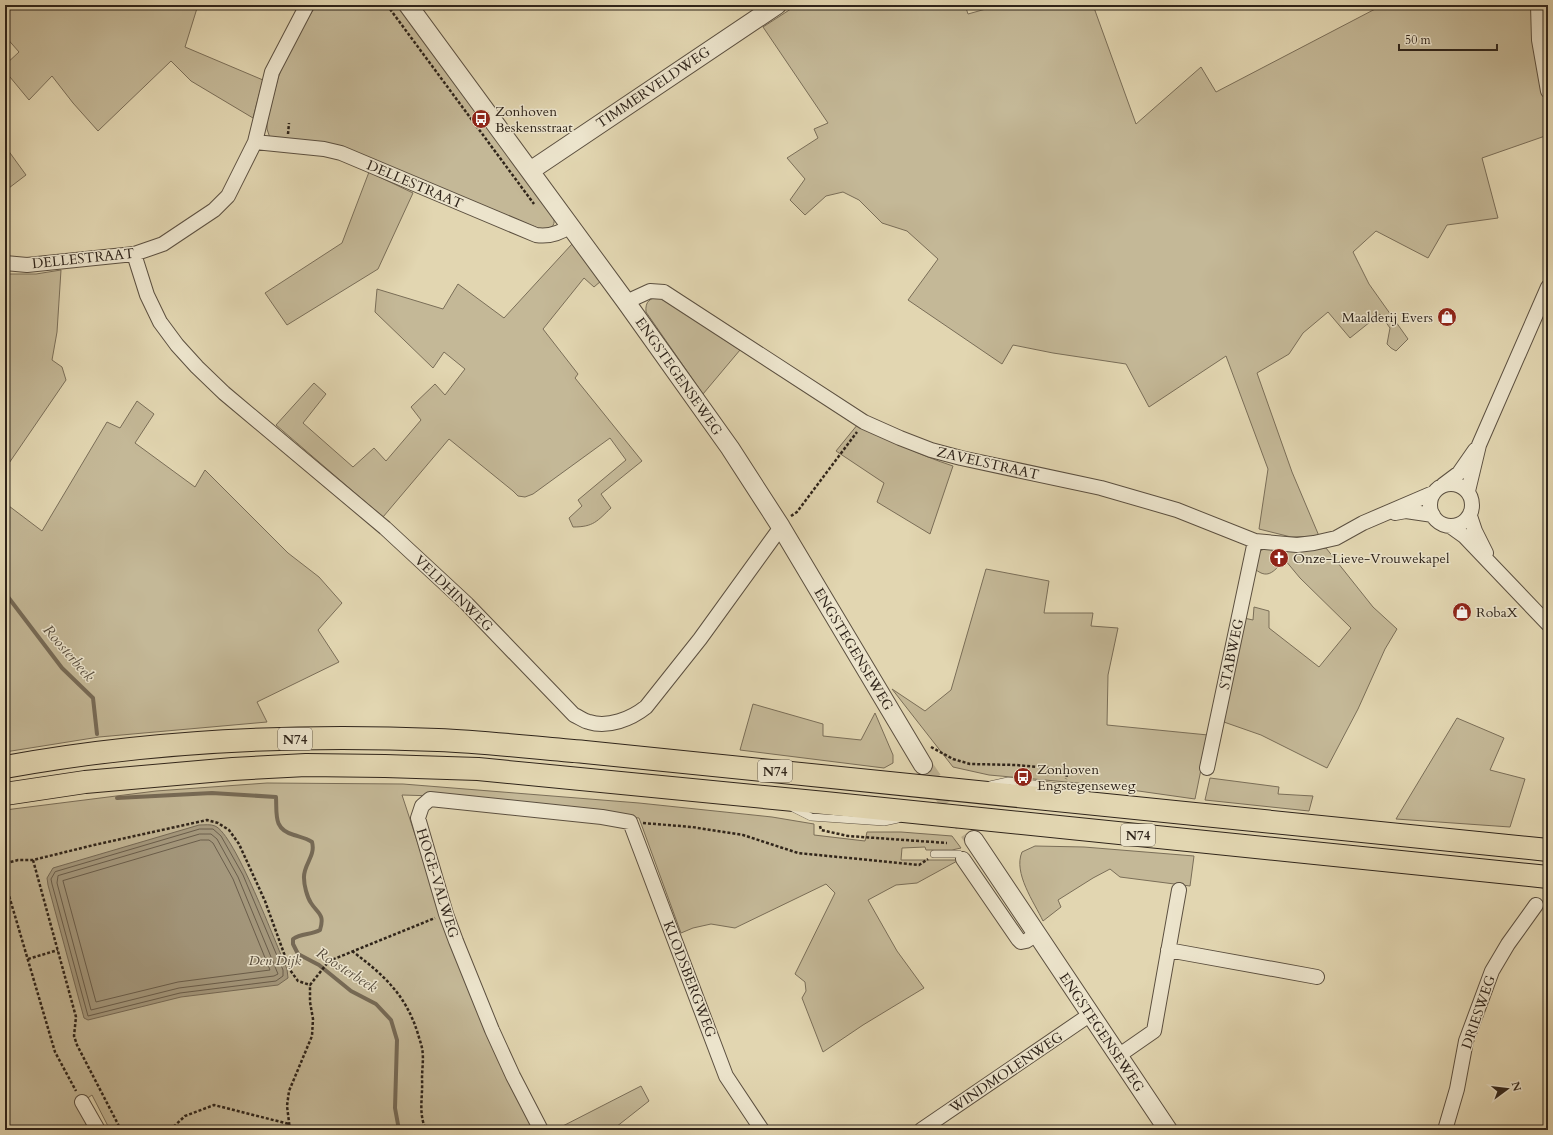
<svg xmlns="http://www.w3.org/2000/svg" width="1553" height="1135" viewBox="0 0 1553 1135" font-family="Cardo,serif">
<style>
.green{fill:#c4b897;stroke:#7a6e58}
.water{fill:#a5997e;stroke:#766a56}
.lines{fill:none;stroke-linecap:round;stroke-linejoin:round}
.shore{stroke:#6a5e4c;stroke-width:1}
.stream{stroke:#766a56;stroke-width:4}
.tertiary-tunnel{stroke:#beb293;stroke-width:18;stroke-dasharray:18 9;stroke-linecap:butt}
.service-casing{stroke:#5c5040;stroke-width:8}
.minor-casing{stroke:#5c5040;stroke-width:16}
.tertiary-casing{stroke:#5c5040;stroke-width:20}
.trunk-casing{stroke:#2f241a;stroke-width:24}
.path{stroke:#2f241a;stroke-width:2.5;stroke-dasharray:3 2;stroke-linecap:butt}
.service{stroke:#ece4cc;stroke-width:7}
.minor{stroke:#ece4cc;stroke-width:14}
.tertiary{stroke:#ece4cc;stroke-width:18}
.trunk{stroke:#e2d6b1;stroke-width:22}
.labels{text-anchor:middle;stroke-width:3;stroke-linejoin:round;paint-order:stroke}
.shield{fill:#ece4cc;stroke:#685e4f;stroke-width:1}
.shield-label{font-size:13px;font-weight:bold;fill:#2f241a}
.street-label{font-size:14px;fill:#2f241a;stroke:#ece4cc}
.poi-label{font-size:14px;fill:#2f241a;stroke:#ece4cc;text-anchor:start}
.park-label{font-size:14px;font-style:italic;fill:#544939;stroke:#ece4cc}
.water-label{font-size:15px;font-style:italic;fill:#584d3d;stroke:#ece4cc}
</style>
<rect width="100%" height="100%" fill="#e2d6b1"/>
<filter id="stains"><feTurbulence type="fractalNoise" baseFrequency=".005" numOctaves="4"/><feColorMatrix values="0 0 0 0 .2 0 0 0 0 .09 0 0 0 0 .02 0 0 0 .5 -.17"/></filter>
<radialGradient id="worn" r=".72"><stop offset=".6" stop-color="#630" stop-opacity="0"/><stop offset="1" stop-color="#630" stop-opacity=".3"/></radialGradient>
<!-- green -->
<path class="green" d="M5 5H198L185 47 263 80 253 118 191 81 171 61 98 131 73 103 52 76 29 100 5 71V65L19 52 5 36Z
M316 5H400L554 219C555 226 551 228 545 231L346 149 270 138 267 129V120L278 78 288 52Z
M797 5H951L953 8 965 5 968 14 1000 5H1093L1136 124 1201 67 1216 92 1379 7 1378 5H1533L1540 74 1548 113V135L1482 158 1498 218 1447 225 1428 258 1376 231 1353 252 1369 284 1408 339 1396 351 1391 348 1387 344 1390 328 1380 314 1350 338 1328 312 1303 333 1289 354 1257 373 1292 472 1319 536 1291 537 1259 529 1268 469 1226 356 1149 407 1126 364 1053 353 1013 345 1002 364 908 300 938 259 907 231 882 223 859 200 843 192 826 196 805 215 790 200 805 179 787 158 818 138 814 129 828 123 763 27Z
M5 146 26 175 5 191Z
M369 172 413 193 378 269 287 325 265 293 342 243Z
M572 244 601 281 594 287 584 278 543 329 578 374 575 378 642 461 601 494 611 508C597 521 594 527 573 527L569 518 582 506 578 500 626 460 610 438 533 494 525 497 518 496 513 491 449 439 383 517 276 425 314 383 326 394 303 423 353 467 374 448 386 461 421 420 411 407 435 384 445 395 465 369 444 352 433 368 375 312 377 289 443 309 458 284 504 318Z
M61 270 57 332 52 360 62 367 66 380 5 469V274H36Z
M660 297 740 350 703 394 646 312C645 301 650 298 660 297Z
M137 401 154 414 135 443 195 487 205 470 288 553 319 577 342 603 318 630 339 662 257 702 267 722 99 737 5 752V503L42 531 107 422 120 428Z
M858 424C889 440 919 455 953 466L930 534 877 502 884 483 836 451Z
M1266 548 1305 551 1326 548 1373 607 1397 629 1385 649 1358 709 1327 768 1261 735 1221 721 1244 618 1253 620 1254 607 1269 611V628L1319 667 1351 628 1300 578 1285 560C1275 569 1269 581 1255 569L1258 552Z
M986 569 1049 581 1044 613H1093L1091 626 1118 628 1108 675 1107 725 1208 735 1195 799 1089 784 989 775 953 767 892 689 925 711 951 690Z
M753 704 823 724V736L861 740 875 713 893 755V763L884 768 740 750Z
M1457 718 1504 738 1490 770 1525 779 1510 827 1396 819Z
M1210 778 1279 787 1278 794 1313 796 1309 811 1205 800Z
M267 783 403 784 639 803 772 817 814 824V835L865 841 867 832H901L952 836 961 848 952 850H926L925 847 902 848 901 860H959L917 883 896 885 868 900 897 951 924 988 863 1025 823 1052 802 998 806 991 805 982 795 974 835 893 826 884 735 928 711 924 693 928 681 933 639 818 435 796 402 795 442 917 535 1130H110L92 1095 79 1104 88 1124 76 1130H5V810L156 791Z
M1035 846 1084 847 1194 856 1190 886 1120 877 1110 869 1093 878 1058 900 1061 907 1043 921C1034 902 1013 873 1022 852Z
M641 1086 649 1101 616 1127 618 1130H555Z"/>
<!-- water -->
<path class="water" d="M199 825C204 825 211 824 215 826 235 834 276 945 287 969L288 978 278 985 181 997 88 1020 84 1018 48 885 47 878 53 868Z"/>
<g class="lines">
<!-- shore -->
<path class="shore" d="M200 829H213L221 836 243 875 283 970V976L276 981 180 993 88 1016 52 884 51 879 55 872Z
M200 834H211L217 839 238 877 278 974 274 976 179 988 91 1010 57 883 58 876Z
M201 840H209L213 843 233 879 270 970 178 982 96 1002 63 881Z"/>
<!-- stream -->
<path class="stream" d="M5 593 62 668 93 698 97 734
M117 798 212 793 276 797C277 815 273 829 294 835 300 837 306 838 312 842 316 856 303 865 304 878 304 885 307 897 311 903 318 914 325 914 320 930 311 935 301 933 293 939V944L298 954 319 965 351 991 376 1004 391 1020 397 1040 395 1108 399 1130"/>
<!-- tertiary-tunnel -->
<path class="tertiary-tunnel" d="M923 765 974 840"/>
<!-- service casing -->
<g class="service-casing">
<path id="service" d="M990 785 1008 781 1070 788 1086 794
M793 808 811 817 884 822 898 819
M934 854H959L963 859"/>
</g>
<!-- minor casing -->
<g class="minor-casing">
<path id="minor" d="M1538 5 1539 40 1548 91
M255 142 324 149 341 153 536 235C549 237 559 234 570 226
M134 254 147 295 160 322 177 345 197 367 224 393 385 528 467 604 574 715C579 717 584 721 589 722 608 728 631 719 646 707L700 639 781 527
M5 263 27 265 134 254 163 244 214 210 228 196 255 142 272 72 307 5
M626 302 650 291 664 292 864 422 900 438 931 450 961 458 1101 488 1177 510 1255 541 1297 545 1314 543 1336 538 1363 523 1433 493
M1430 505a21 21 0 1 1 42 0a21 21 0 1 1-42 0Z
M1443 485 1459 473 1475 450
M1468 491 1479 445 1548 287
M1395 513 1406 511 1433 515
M1470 516 1475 531 1486 553
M1450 526 1464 536 1548 624
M1207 768 1255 541
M963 859 1018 939 1021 942 1026 941 1037 934
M1168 950 1317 977
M1118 1056 1154 1031 1179 890
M82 1102 98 1130
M541 1130 513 1076 492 1030 456 941 446 914 418 818 422 806 430 799 602 817 630 822 726 1076 762 1130
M921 1130 1091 1014
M1445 1130 1457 1089 1466 1041 1492 971 1508 944 1536 905"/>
</g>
<!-- tertiary casing -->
<g class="tertiary-casing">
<path id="tertiary" d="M408 5 626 302 730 448 781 527 923 765
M530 171 777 5
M974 840 1168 1130"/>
</g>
<!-- trunk casing -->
<g class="trunk-casing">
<path id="trunk" d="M5 767C147 741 294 734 438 740 487 742 536 748 585 752L1548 850
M5 794 85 782 233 769 306 765 385 766 478 769 825 803 1548 877"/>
</g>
<!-- path -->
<path class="path" d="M387 5 534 204
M288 134 289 123
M791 516 797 512 857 432
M931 747 953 759 970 764 1016 765 1068 770 1066 779
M643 823 692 827 743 835 798 853 919 865 928 859
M820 826 821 830 848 836 947 843
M33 860 76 1017 74 1036 77 1045 121 1130
M5 869 7 863 18 860H33L94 845 207 820 218 823 229 830 239 844 265 901 290 970 298 981 310 985 329 961 435 918
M5 882 55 1052 76 1091
M352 951C384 975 406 995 418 1034 419 1038 421 1043 422 1048 424 1058 422 1069 422 1079 423 1097 418 1113 426 1130
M28 959 58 950
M170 1130 185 1116 214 1105 289 1124
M290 1130 287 1106 289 1091 312 1036 313 1019 310 1002V985"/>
<!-- service -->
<use href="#service" class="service"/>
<!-- minor -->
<use href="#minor" class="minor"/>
<!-- tertiary -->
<use href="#tertiary" class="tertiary"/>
<!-- trunk -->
<use href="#trunk" class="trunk"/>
</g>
<!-- icons -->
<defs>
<g id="bus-disc" transform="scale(1)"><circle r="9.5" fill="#8f2418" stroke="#ece4cc"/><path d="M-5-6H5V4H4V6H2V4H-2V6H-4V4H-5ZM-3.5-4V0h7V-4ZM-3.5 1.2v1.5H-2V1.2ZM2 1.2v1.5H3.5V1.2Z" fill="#fff"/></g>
<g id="shop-disc" transform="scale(1)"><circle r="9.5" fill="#8f2418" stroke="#ece4cc"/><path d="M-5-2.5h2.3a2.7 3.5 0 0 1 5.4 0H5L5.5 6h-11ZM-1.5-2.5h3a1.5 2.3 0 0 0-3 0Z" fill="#fff"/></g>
<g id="church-disc" transform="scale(1)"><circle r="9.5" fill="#8f2418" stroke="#ece4cc"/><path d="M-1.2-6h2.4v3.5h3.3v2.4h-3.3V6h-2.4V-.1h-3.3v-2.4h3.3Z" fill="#fff"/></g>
</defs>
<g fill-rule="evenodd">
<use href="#bus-disc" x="481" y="119"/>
<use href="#shop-disc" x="1447" y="317"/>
<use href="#church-disc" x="1279" y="558"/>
<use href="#shop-disc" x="1462" y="612"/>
<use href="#bus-disc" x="1023" y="777"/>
</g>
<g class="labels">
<!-- shield labels -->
<g class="shield">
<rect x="278" y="728" width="34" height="22" rx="3"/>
<rect x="758" y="760" width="34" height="22" rx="3"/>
<rect x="1121" y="824" width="34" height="22" rx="3"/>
</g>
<g class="shield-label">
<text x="295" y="744">N74</text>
<text x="775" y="776">N74</text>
<text x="1138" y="840">N74</text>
</g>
<!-- street labels -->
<g class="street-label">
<text transform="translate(653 87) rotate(-34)" y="5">TIMMERVELDWEG</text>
<text transform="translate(415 184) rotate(23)" y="5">DELLESTRAAT</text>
<text transform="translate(83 258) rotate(-6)" y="5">DELLESTRAAT</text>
<text transform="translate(679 376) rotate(55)" y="5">ENGSTEGENSEWEG</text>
<text transform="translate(988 463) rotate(13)" y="5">ZAVELSTRAAT</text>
<text transform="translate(454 593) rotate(44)" y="5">VELDHINWEG</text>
<text transform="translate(854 649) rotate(59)" y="5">ENGSTEGENSEWEG</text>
<text transform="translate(1231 654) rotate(-78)" y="5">STABWEG</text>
<text transform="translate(438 883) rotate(73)" y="5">HOGE-VALWEG</text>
<text transform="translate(690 979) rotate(69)" y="5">KLODSBERGWEG</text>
<text transform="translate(1478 1012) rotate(-71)" y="5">DRIESWEG</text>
<text transform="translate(1102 1032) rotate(56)" y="5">ENGSTEGENSEWEG</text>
<text transform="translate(1006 1072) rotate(-34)" y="5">WINDMOLENWEG</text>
</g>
<!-- poi labels -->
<g class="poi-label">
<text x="495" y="116">Zonhoven<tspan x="495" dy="16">Beskensstraat</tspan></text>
<text x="1433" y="322" text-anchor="end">Maalderij Evers</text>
<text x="1293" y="563">Onze-Lieve-Vrouwekapel</text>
<text x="1476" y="617">RobaX</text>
<text x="1037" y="774">Zonhoven<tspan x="1037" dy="16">Engstegenseweg</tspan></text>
</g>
<!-- park labels -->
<g class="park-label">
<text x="275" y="965">Den Dijk</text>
</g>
<!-- water labels -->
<g class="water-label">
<text transform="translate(69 653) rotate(49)" y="5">Roosterbeek</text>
<text transform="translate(347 970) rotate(33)" y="5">Roosterbeek</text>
</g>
</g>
<!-- margin -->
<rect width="1553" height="1135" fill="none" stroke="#e2d6b1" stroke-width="20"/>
<rect x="6" y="6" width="1541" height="1123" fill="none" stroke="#2f241a" stroke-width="2"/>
<rect x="10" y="10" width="1533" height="1115" fill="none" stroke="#2f241a"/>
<!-- north arrow -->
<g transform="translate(1507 1089) rotate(75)" stroke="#ece4cc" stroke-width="3" paint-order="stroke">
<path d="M0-3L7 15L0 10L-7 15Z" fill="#2f241a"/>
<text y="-6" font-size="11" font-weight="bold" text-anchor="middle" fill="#2f241a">N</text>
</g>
<!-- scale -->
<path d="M1399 44v6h98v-6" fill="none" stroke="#2f241a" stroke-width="2"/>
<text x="1405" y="44" font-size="12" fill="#2f241a" stroke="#ece4cc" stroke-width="3" paint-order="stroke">50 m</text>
<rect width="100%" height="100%" filter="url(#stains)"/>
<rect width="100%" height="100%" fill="url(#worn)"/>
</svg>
